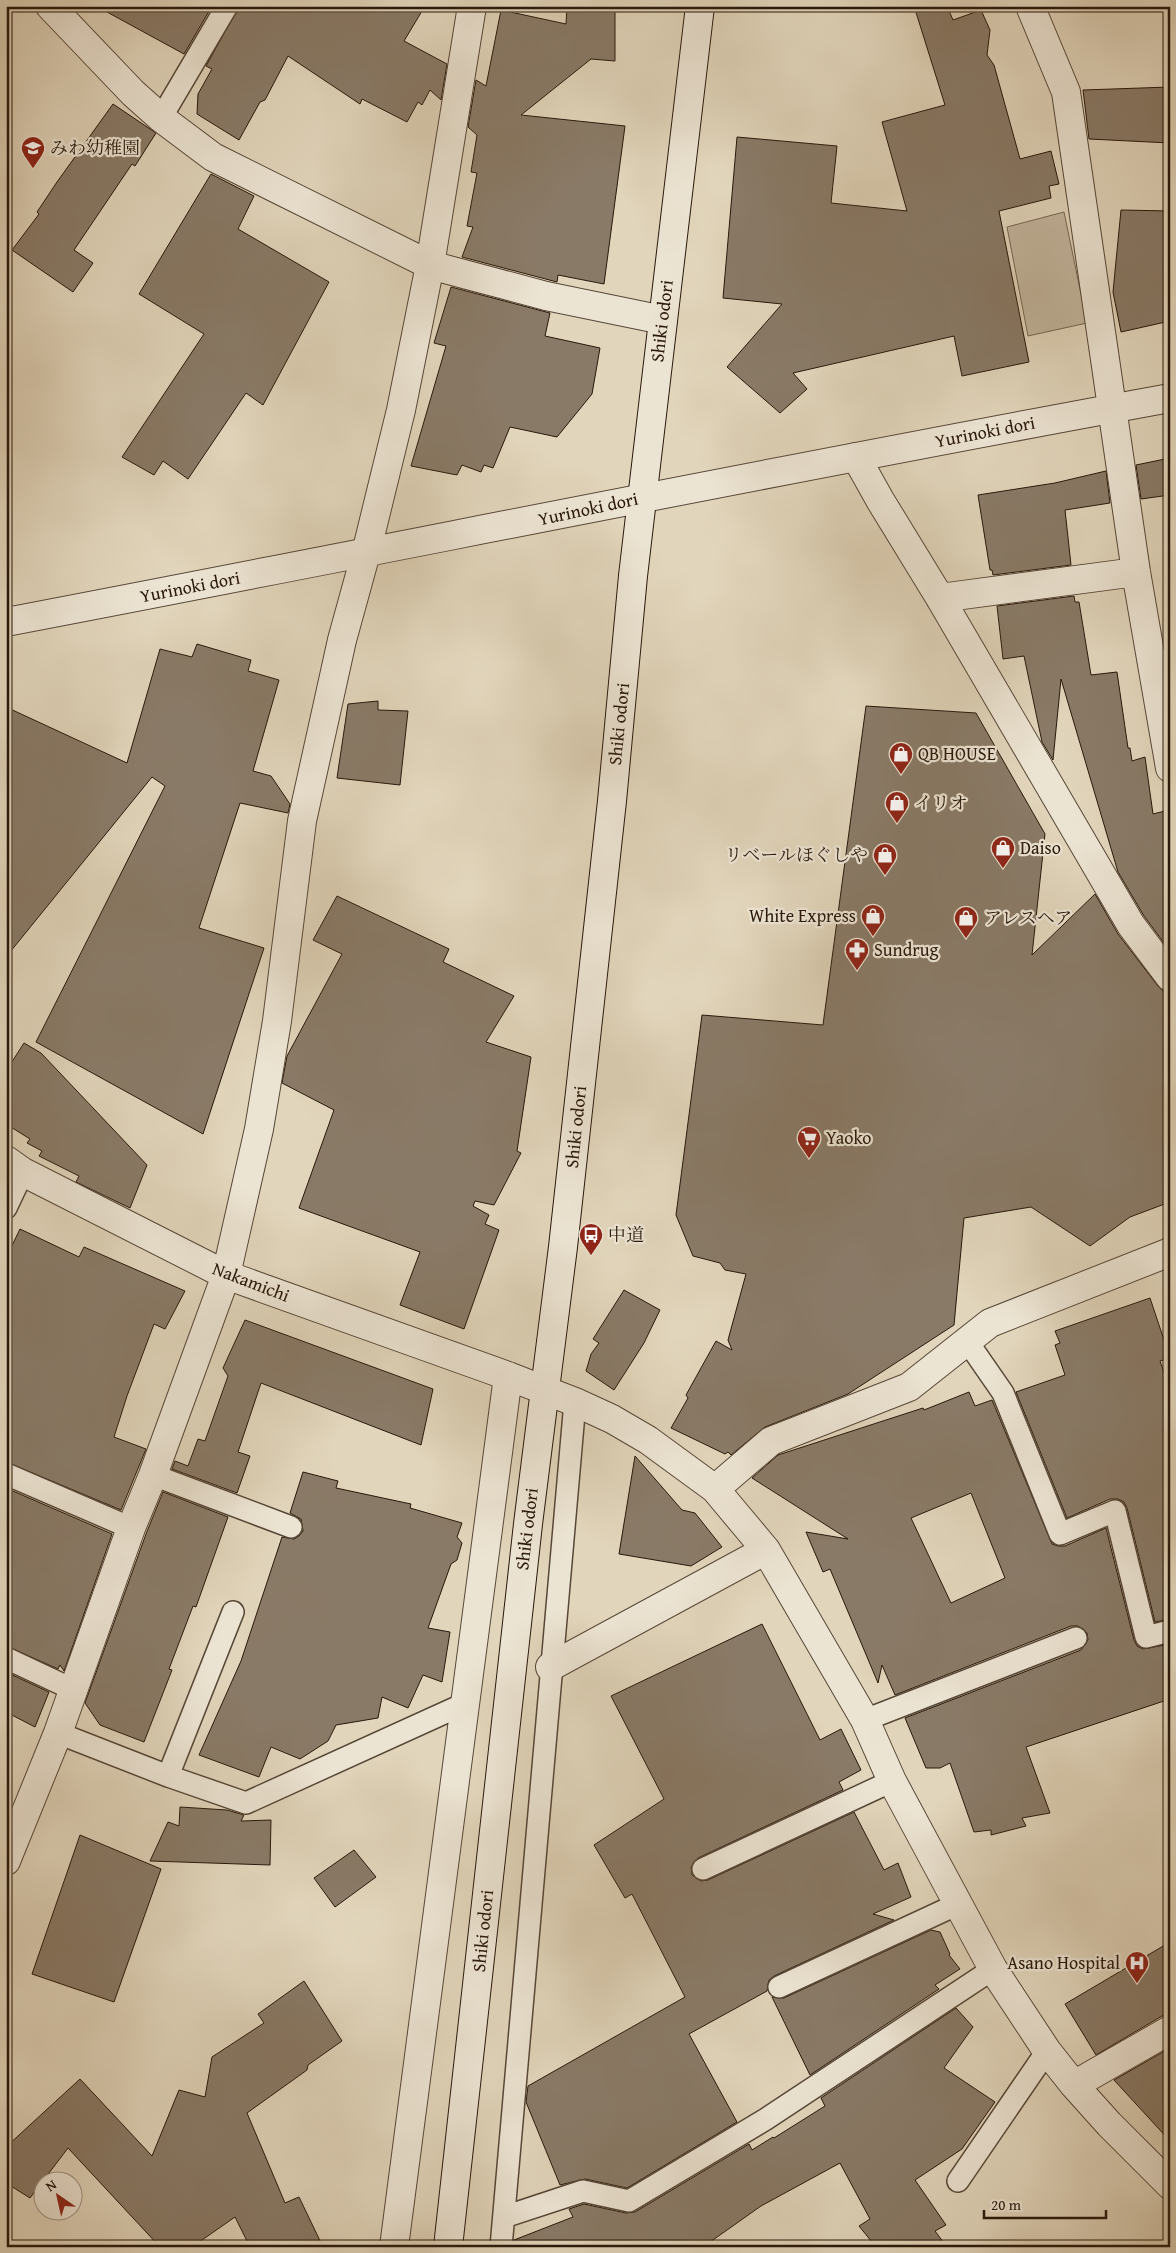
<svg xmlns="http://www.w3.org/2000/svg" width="1176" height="2253" viewBox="0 0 1176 2253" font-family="'Gentium Book Plus','Noto Serif JP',serif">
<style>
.green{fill:#c2b59d;stroke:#766654}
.building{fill:#897a67;stroke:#29180b;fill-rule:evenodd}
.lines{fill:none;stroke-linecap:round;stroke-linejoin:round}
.service-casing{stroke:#574737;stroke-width:24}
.minor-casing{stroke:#574737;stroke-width:30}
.tertiary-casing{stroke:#574737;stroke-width:30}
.secondary-casing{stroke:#29180b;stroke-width:30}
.service{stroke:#ece4d3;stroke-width:21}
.minor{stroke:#ece4d3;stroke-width:28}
.tertiary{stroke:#ece4d3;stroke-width:28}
.secondary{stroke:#ece4d3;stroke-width:28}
.labels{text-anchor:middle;stroke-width:4.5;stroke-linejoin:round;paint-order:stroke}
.poi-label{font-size:18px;fill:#29180b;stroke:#ece4d3;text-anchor:start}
.street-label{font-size:18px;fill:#29180b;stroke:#ece4d3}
</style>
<rect width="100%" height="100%" fill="#e1d5bb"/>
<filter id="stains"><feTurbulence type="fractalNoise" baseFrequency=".004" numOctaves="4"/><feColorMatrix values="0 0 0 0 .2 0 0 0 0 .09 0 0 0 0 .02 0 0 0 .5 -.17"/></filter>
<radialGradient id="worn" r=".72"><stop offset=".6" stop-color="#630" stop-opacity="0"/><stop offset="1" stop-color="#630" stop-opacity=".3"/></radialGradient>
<!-- green -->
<path class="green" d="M1064 212 1087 323 1028 336 1007 227Z"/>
<!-- building -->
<path class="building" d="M96 6H212L184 54Z
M239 6H425L404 41 447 64 441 100 430 90 422 105 418 102 407 122 362 99 360 104 288 56 265 100 260 102 239 140 197 114 198 94 212 69 206 66Z
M567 6 615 8V61L591 59 521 115 625 126 604 284 558 275 557 282 462 257 473 227 467 226 477 173 471 172 477 135 468 127 476 80 486 86 501 10 566 24Z
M914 6H947L953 20 981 10 990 30 987 55 994 65 1020 159 1051 151 1059 184 1049 186 1051 198 999 211 1029 362 962 376 954 336 793 373 807 389 780 413 727 367 782 304 723 298 737 137 837 146 831 203 907 211 882 122 945 105Z
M1170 87V143L1089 139 1083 90Z
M113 104 156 133 135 166 132 164 74 250 93 263 73 292 12 250 39 214 37 212 57 182Z
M211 174 254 196 238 229 329 282 263 405 246 393 188 479 163 461 154 475 122 457 204 334 139 294Z
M1121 210 1170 211V321L1121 332 1113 292Z
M451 287 550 313 545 336 600 348 592 394 557 437 510 427 493 468 484 465 481 472 462 465 457 475 411 466 446 346 434 343Z
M1170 458V495L1141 499 1136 465Z
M1106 471 1110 503 1065 510 1071 565 993 575 992 570H990L978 495 1055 483Z
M1074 596 1075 602H1079L1091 675 1117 672 1128 748H1130L1132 761 1145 757 1153 814 1165 811 1170 833V951L1144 916 1118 872 1061 679 1053 760 1042 742 1024 656 1003 659 997 606Z
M197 644 251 660 248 671 279 680 253 771 271 776 290 804 288 813 240 803 199 928 264 948 203 1134 36 1042 165 786 152 777 6 957V707L127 763 160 649 192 657Z
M378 701V710L408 711 400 785 337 778 348 704Z
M866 706 976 713 1045 834 1032 955 1095 894 1118 934 1158 986 1163 991 1170 992V1202L1130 1217 1090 1246 1031 1207 964 1218 954 1325 848 1394 765 1427 731 1455 728 1452 725 1454 671 1428 688 1398 686 1395 716 1341 732 1350 728 1340 746 1274 725 1270 720 1263 693 1256 676 1215 702 1015 823 1025Z
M337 896 449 949 443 962 514 996 486 1042 531 1057 517 1151 521 1153 494 1205 475 1201 473 1206 489 1215 485 1224 499 1230 464 1329 400 1305 420 1252 299 1208 334 1110 282 1083 287 1056 342 954 313 940Z
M24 1043 41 1053 147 1165 130 1208 76 1182 79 1176 39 1156 42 1151 27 1143 30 1139 6 1124V1071Z
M20 1229 79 1257 84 1247 185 1291 165 1329 154 1324 127 1396 114 1437 146 1449 121 1510 6 1462V1258Z
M624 1290 660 1310 644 1343 614 1390 586 1371 591 1354 599 1343 593 1339Z
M1150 1298 1170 1358 1160 1361 1170 1389V1619L1155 1622 1127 1508 1124 1502 1118 1499H1110L1067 1518 1016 1392 1065 1375 1055 1345 1060 1343 1055 1331Z
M245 1320 433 1389 421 1445 261 1383 238 1452 250 1456 237 1493 172 1469 175 1461 188 1466 198 1439 205 1441 228 1376 223 1368Z
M969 1392 975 1406 992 1400 1052 1544 1058 1546H1065L1106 1528 1134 1640 1137 1646 1143 1649 1170 1644V1699L1026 1747 1050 1813 1022 1818 1026 1826 991 1835V1830L974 1832 950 1763 940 1768H926L905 1718 1081 1650 1088 1640 1087 1633 1078 1626H1071L895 1695 882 1665 878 1683 830 1569 823 1572 806 1532 848 1539 752 1478 778 1455 923 1408 924 1410ZM971 1493 1005 1578 951 1603 911 1518Z
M635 1456 682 1510 695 1513 722 1547 691 1566 619 1554Z
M303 1472 338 1481 336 1488 411 1504 410 1508 462 1523 457 1537 462 1543 457 1560 451 1564 428 1628 450 1632 442 1682 423 1675 408 1708 382 1697 378 1718 336 1725 328 1741 300 1759 271 1747 259 1777 199 1755 241 1661 282 1537 294 1539 299 1536 303 1531 301 1519 290 1513Z
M6 1488 112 1534 64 1671 60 1665 58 1669 6 1646Z
M163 1492 228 1517 196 1607 193 1606 169 1669 172 1670 144 1742 100 1725 85 1703 146 1534Z
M762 1624 820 1740 841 1729 861 1770 839 1782 843 1790 698 1858 691 1867 692 1875 701 1881 708 1880 854 1812 884 1870 898 1863 911 1897 873 1914 894 1920 774 1976 769 1980 767 1991 689 2034 737 2122 627 2188 585 2179 560 2185 526 2102 528 2086 685 1997 632 1894 625 1898 594 1845 664 1799 611 1696Z
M6 1672 49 1692 35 1727 6 1712Z
M180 1807 227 1810 244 1815 241 1821 271 1820 270 1865 150 1861 168 1822 179 1826Z
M80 1835 161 1869 114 2002 32 1974Z
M354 1850 376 1877 335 1907 314 1878Z
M931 1930 940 1932 950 1954 949 1955 960 1969 935 1985 939 1989 810 2075 772 1997 784 1998Z
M1170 1942V2014L1162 2016 1096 2055 1065 2004Z
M304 1981 342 2041 308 2065 307 2070 247 2113 285 2203 299 2197 323 2247H250L235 2217 192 2247H160L68 2148 30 2198 6 2183V2147L80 2079 152 2156 179 2090 205 2097 212 2057 264 2023 258 2014Z
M956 2008 973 2027 944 2068 995 2102 962 2149 915 2180 946 2225 935 2231 947 2247H876L859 2226 870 2219 840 2163 761 2206 703 2247H514V2240L573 2217 569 2209 584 2204 626 2213 635 2212 749 2144 752 2150 773 2137 774 2138 825 2106 821 2098Z
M1170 2048V2141L1114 2080Z"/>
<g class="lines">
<!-- service casing -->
<g class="service-casing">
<path id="service" d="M161 118 227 6
M6 1208 23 1172
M967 1341 1003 1393 1060 1534 1115 1511 1146 1637 1170 1631
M6 1474 131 1528
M153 1475 291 1527
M6 1658 74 1690
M865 1720 1076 1638
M58 1733 168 1776 246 1803 464 1704
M168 1776 233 1612
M703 1869 892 1781
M779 1987 958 1904
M958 2181 1047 2051
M504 2217 583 2191 629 2201 766 2119 993 1969
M501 2247 575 1402"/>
</g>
<!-- minor casing -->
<g class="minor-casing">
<path id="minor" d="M50 6 133 93 161 118 213 157 430 265 546 296 663 320
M1030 6 1066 92 1136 572 1170 768
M856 457 880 500 940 598 1131 925 1170 977
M940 598 1136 572
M6 1160 23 1172 226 1275 508 1376 575 1402 612 1419 648 1440 715 1489 766 1550 865 1720 892 1781 993 1969 1047 2051 1074 2085 1109 2124 1170 2185
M715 1489 771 1441 909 1387 990 1323 1170 1252
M550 1667 766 1550
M6 1861 58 1733 131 1528 153 1475 226 1275 259 1129 277 1021 302 821 342 640 366 553 401 410 430 265 472 6
M1074 2085 1170 2030
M394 2247 508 1376"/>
</g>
<!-- tertiary casing -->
<g class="tertiary-casing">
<path id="tertiary" d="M6 622C394 548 781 469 1170 398"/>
</g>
<!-- secondary casing -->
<g class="secondary-casing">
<path id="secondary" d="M448 2247 528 1524 563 1247 612 801 633 576 700 6"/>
</g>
<!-- service -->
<use href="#service" class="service"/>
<!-- minor -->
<use href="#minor" class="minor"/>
<!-- tertiary -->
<use href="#tertiary" class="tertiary"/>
<!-- secondary -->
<use href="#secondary" class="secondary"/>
</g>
<!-- icons -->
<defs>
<g id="school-pin" transform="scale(1.25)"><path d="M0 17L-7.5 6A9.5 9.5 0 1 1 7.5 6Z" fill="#8f2418" stroke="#ece4d3"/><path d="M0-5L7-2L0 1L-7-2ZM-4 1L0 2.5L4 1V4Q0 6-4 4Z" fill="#fff"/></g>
<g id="shop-pin" transform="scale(1.25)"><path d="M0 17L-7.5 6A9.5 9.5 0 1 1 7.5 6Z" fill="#8f2418" stroke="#ece4d3"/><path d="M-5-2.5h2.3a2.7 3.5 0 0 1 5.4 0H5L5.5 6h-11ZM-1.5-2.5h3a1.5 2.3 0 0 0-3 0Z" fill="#fff"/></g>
<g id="pharmacy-pin" transform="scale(1.25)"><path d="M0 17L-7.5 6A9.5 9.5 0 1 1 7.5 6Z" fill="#8f2418" stroke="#ece4d3"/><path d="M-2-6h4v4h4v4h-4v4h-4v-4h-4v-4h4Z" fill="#fff"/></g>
<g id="supermarket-pin" transform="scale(1.25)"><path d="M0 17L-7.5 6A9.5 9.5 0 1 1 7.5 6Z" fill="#8f2418" stroke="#ece4d3"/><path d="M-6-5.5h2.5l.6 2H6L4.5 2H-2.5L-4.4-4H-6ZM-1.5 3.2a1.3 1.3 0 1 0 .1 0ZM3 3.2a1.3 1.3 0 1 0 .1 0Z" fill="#fff"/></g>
<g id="bus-pin" transform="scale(1.25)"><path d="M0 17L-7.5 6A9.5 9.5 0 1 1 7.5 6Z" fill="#8f2418" stroke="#ece4d3"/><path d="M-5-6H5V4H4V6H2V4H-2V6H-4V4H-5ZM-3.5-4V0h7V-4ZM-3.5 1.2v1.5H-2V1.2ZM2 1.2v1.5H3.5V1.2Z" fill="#fff"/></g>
<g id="hospital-pin" transform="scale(1.25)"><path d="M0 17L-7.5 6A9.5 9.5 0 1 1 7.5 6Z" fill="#8f2418" stroke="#ece4d3"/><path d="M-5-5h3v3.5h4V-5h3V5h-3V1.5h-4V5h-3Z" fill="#fff"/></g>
</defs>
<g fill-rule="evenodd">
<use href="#school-pin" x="33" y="148"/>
<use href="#shop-pin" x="901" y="754"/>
<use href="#shop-pin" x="897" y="803"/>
<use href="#shop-pin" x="1003" y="848"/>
<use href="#shop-pin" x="885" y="855"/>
<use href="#shop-pin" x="873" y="916"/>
<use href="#shop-pin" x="966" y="918"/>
<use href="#pharmacy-pin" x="857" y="950"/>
<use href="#supermarket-pin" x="809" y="1138"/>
<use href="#bus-pin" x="591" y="1235"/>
<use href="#hospital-pin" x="1137" y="1963"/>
</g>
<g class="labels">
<!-- poi labels -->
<g class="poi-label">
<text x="50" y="154">みわ幼稚園</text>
<text x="918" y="760">QB HOUSE</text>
<text x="914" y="809">イリオ</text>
<text x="1020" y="854">Daiso</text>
<text x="868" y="861" text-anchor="end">リベールほぐしや</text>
<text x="856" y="922" text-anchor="end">White Express</text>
<text x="984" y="924">アレスヘア</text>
<text x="874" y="956">Sundrug</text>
<text x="826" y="1144">Yaoko</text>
<text x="608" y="1241">中道</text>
<text x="1120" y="1969" text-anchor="end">Asano Hospital</text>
</g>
<!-- street labels -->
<g class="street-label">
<text transform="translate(662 321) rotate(-83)" y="6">Shiki odori</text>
<text transform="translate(985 432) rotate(-11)" y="6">Yurinoki dori</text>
<text transform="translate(588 509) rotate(-12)" y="6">Yurinoki dori</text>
<text transform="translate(190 587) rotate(-11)" y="6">Yurinoki dori</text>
<text transform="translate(619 724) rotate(-84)" y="6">Shiki odori</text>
<text transform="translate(576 1127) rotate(-84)" y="6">Shiki odori</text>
<text transform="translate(251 1282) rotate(21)" y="6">Nakamichi</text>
<text transform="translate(527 1529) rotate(-83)" y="6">Shiki odori</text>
<text transform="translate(483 1931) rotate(-84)" y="6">Shiki odori</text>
</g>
</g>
<!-- margin -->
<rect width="1176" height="2253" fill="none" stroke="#e1d5bb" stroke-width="25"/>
<rect x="8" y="8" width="1161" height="2238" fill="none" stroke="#29180b" stroke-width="2.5"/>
<rect x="12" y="12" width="1151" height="2228" fill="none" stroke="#29180b"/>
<!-- north arrow -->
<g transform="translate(58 2196) rotate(326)"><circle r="24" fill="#ece4d3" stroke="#9e9283"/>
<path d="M0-4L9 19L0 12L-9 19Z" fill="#8f2418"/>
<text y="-8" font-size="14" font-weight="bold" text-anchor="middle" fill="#29180b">N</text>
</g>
<!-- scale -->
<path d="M984 2210v8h122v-8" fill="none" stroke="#29180b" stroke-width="2.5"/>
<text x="991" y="2210" font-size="15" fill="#29180b" stroke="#ece4d3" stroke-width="4" paint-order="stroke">20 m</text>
<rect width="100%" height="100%" filter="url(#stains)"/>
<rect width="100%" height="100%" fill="url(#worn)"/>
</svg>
